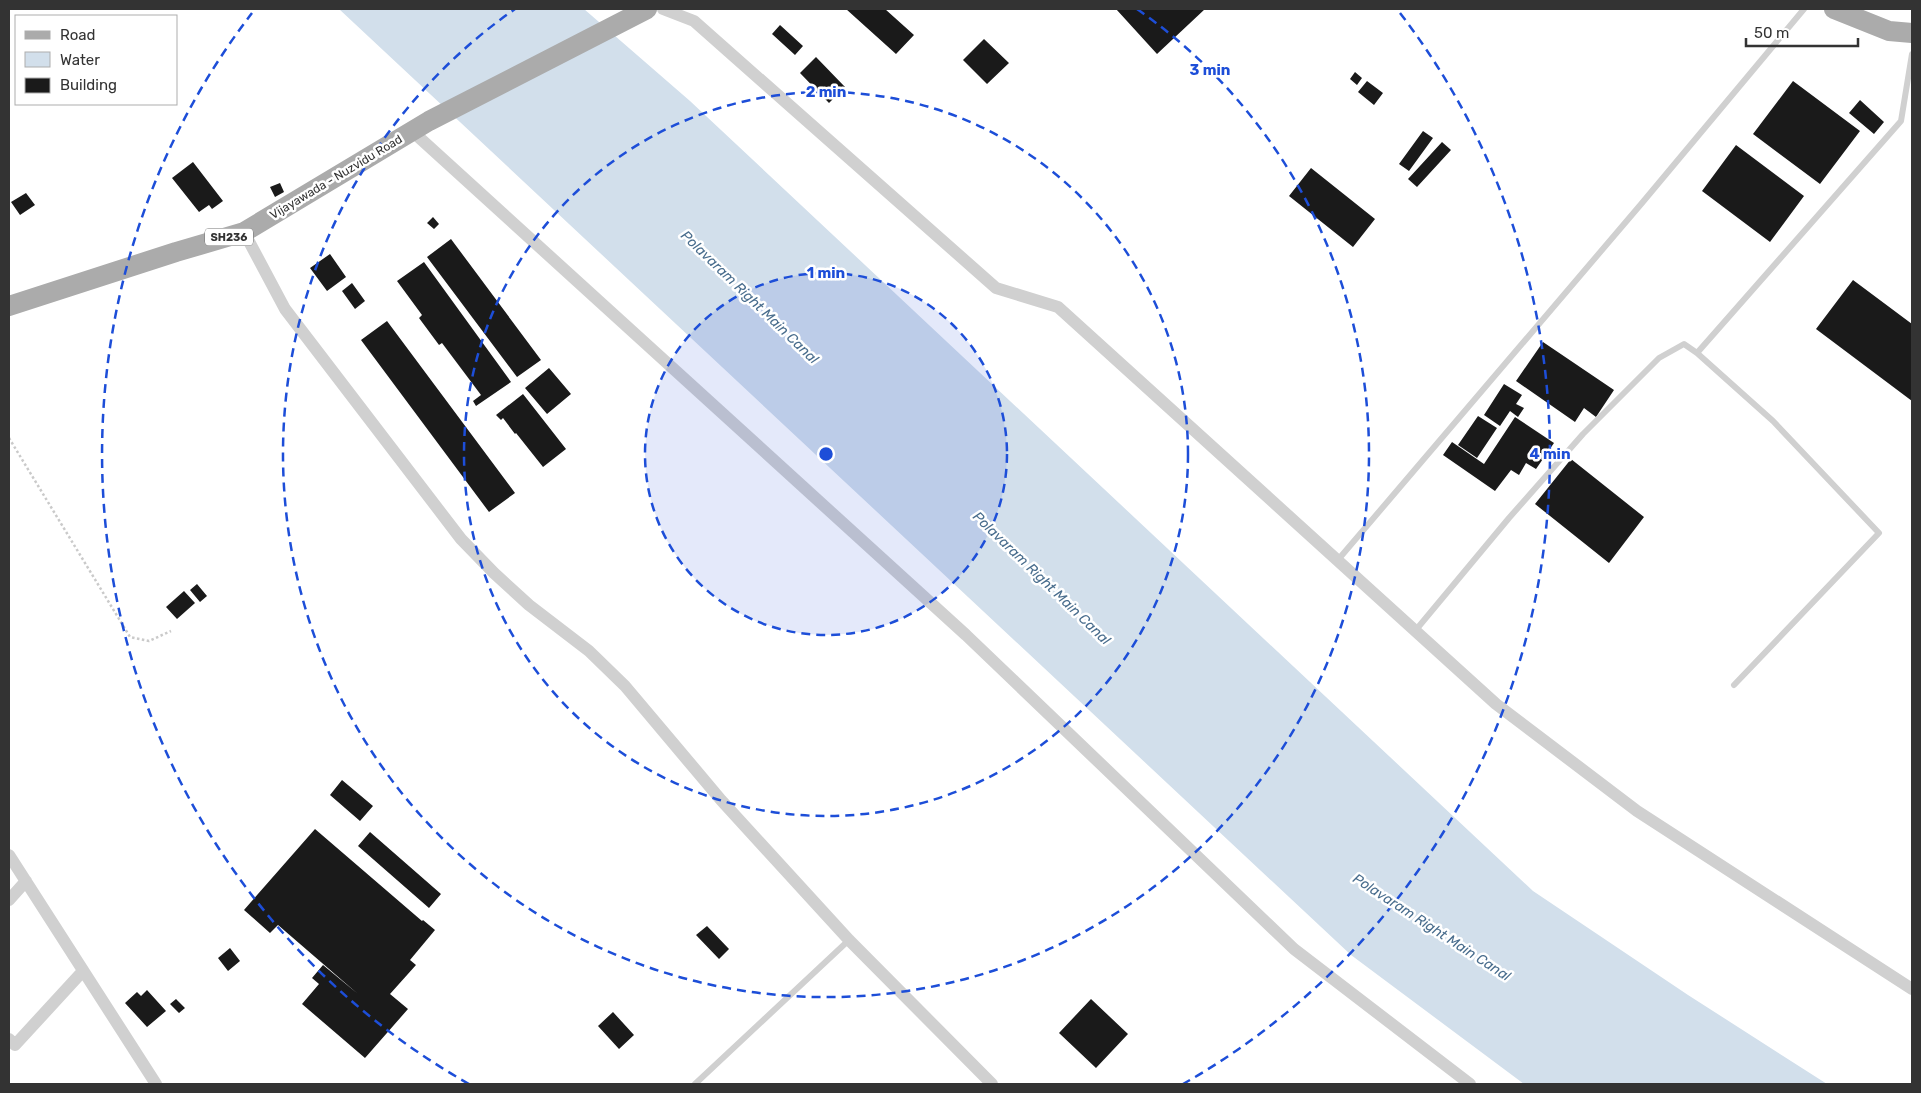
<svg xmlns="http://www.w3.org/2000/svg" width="1921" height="1093" viewBox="0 0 1921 1093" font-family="Rubik,sans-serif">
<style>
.water{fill:#d2dfeb}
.building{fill:#1a1a1a}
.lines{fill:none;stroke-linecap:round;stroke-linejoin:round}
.path{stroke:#cacaca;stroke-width:2.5;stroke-dasharray:2.5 2.5;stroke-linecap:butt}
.lane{stroke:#d0d0d0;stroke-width:6}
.street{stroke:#d0d0d0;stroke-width:12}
.primary{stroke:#ababab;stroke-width:20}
.ring{fill:none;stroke:#1d4ed8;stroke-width:2.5;stroke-dasharray:9 6}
.labels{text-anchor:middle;stroke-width:5;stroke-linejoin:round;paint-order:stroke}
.shield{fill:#fff;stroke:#707070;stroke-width:1}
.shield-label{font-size:11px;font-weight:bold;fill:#333}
.street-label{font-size:12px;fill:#333;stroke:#fff}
.water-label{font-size:14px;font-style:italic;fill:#496d8d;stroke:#fff}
.centre{fill:#1d4ed8;stroke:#fff;stroke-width:2.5}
.ring-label{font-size:15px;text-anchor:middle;font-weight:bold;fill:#1d4ed8;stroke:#fff;stroke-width:5;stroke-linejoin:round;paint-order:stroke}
</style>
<rect width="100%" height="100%" fill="#fff"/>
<!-- water -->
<path class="water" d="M339 9H584L690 101 1533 891 1688 995 1827 1084H1524L1351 955Z"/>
<!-- building -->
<path class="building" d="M846 9H885L914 35 896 54Z
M1116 9H1205L1157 54Z
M780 25 803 46 795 55 772 34Z
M984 39 1009 63 987 84 963 60Z
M816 57 845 87 829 103 800 73Z
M1355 72 1362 78 1357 85 1350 79Z
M1367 81 1383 93 1374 105 1358 92Z
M1793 81 1860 131 1820 184 1753 134Z
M1860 100 1884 122 1874 134 1849 113Z
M1423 131 1433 138 1409 171 1399 164Z
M1442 142 1451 150 1417 187 1408 179Z
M1736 145 1804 196 1770 242 1702 191Z
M193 162 223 201 212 209 209 205 199 212 172 178Z
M1311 168 1375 219 1353 247 1289 196Z
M280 183 284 192 275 197 270 187Z
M26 193 35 205 20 215 11 202Z
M433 217 439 224 434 229 427 223Z
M451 239 541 360 517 377 427 257Z
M330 254 346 277 327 291 310 268Z
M424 262 511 382 476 406 473 401 481 395 442 343 439 345 419 318 422 315 397 281Z
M1853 280 1912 324V401L1816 329Z
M352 283 365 301 355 309 342 291Z
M387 321 515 493 489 512 361 340Z
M1543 342 1614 390 1596 417 1584 408 1575 422 1516 381Z
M549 368 571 394 547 414 525 388Z
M1504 384 1522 395 1516 404 1524 408 1518 417 1510 411 1500 426 1484 415Z
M523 394 566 449 543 467 516 433 515 434 503 418 501 420 496 415Z
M1478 416 1497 428 1477 458 1458 445Z
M1515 417 1554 443 1536 469 1526 463 1519 475 1511 470 1495 491 1443 455 1452 442 1484 464Z
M1571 459 1644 517 1609 563 1535 504Z
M197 584 207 596 200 602 190 590Z
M184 591 195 603 177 619 166 607Z
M342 780 373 806 360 821 330 795Z
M315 829 422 921 423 920 435 930 410 960 416 965 390 994 408 1009 365 1058 302 1004 319 984 312 978 323 965 358 994 278 925 270 933 244 910Z
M370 832 441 894 429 908 358 846Z
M707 926 729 949 719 959 696 935Z
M230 948 240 961 228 971 218 958Z
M147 990 166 1011 147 1027 125 1003 137 992 141 996Z
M176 999 185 1008 179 1013 170 1004Z
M1091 999 1128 1034 1096 1068 1059 1033Z
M613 1012 634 1035 619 1049 598 1026Z"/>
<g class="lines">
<!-- path -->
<path class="path" d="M9 438 130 637 149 641 171 631"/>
<!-- lane -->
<path class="lane" d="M1697 353 1901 121 1912 54
M1337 561 1642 203 1804 9
M1415 631 1509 518 1583 434 1659 358 1684 344 1697 353 1773 421 1879 533 1734 685
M695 1084 849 940"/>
<!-- street -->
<path class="street" d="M663 9 694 21 996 288 1058 307 1496 704 1637 811 1912 989
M412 131 966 635 1294 949 1470 1084
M244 232 285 309 461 539 494 573 529 605 589 651 625 686 721 800 849 940 992 1084
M9 855 156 1084
M9 900 26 881
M9 1039 15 1045 83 971"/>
<!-- primary -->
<path class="primary" d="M1834 9 1889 31 1912 33
M9 306 176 252 244 232 429 121 647 9"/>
</g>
<!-- distance rings -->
<circle cx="826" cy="454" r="181" fill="#1d4ed8" fill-opacity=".12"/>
<g class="ring">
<circle cx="826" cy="454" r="181"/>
<circle cx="826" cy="454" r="362"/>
<path d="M1137 9A543 543 0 1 1 515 9"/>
<path d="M469 1084A724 724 0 0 1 252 13M1400 13A724 724 0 0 1 1183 1084"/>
</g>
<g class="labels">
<!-- shield labels -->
<rect class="shield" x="205" y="228.5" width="48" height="17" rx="4"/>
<g class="shield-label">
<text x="229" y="241">SH236</text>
</g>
<!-- street labels -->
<g class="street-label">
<text transform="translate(336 177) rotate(-31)" y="4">Vijayawada - Nuzvidu Road</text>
</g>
<!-- water labels -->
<g class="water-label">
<text transform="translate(750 297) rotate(44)" y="5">Polavaram Right Main Canal</text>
<text transform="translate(1042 578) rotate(44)" y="5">Polavaram Right Main Canal</text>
<text transform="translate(1432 927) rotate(33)" y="5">Polavaram Right Main Canal</text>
</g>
</g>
<circle cx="826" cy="454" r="8" class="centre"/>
<g class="ring-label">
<text x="1210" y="75">3 min</text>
<text x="826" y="97">2 min</text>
<text x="826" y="278">1 min</text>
<text x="1550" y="459">4 min</text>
</g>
<!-- border -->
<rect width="1921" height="1093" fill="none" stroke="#333333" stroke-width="20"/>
<!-- legend -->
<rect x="15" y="15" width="162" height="90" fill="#ffffff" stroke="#adadad"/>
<rect x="25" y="31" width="25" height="8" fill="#ababab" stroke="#adadad"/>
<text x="60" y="40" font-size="15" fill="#333333">Road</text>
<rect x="25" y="52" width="25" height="15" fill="#d2dfeb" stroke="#adadad"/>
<text x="60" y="65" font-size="15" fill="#333333">Water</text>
<rect x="25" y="78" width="25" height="15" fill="#1a1a1a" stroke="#adadad"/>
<text x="60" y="90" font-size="15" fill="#333333">Building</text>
<!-- scale -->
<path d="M1746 38v8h112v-8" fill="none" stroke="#333333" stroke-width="2.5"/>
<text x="1754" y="38" font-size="15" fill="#333333" stroke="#ffffff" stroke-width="4" paint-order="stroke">50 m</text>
</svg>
